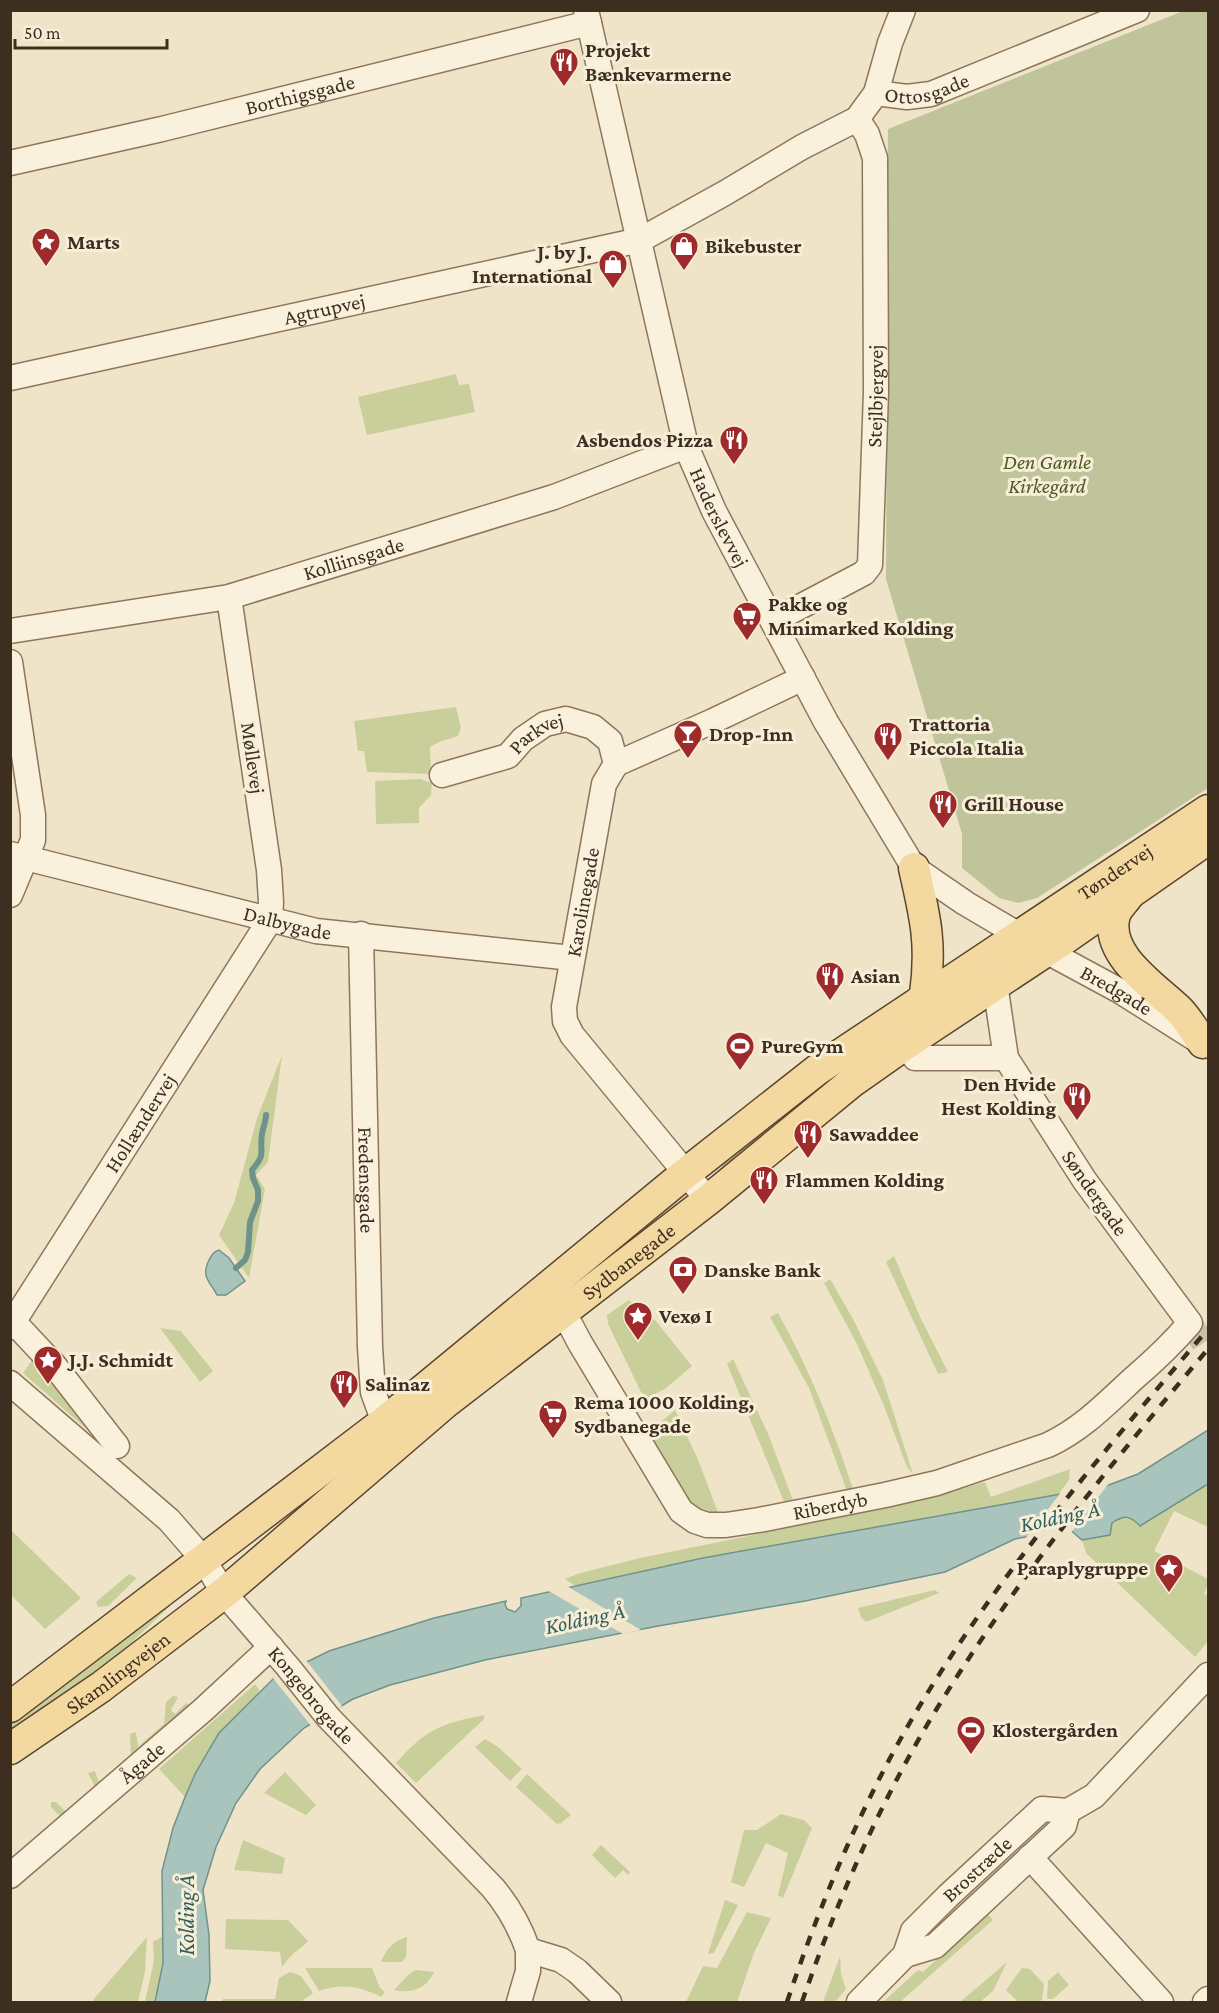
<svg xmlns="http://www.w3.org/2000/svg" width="1219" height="2013" viewBox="0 0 1219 2013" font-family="'Crimson Pro',serif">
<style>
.green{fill:#c9cf9b}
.cemetery{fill:#bfc49a}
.water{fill:#a9c4bc;stroke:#6f938a;stroke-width:1.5}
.pier{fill:#f0e4c8}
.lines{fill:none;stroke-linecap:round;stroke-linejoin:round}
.stream{stroke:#6f938a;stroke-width:6}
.minor-tunnel{stroke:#ccc0a6;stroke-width:24;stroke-dasharray:24 12;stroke-linecap:butt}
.minor-casing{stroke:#8d765c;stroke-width:27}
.major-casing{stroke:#5b4430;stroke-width:33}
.minor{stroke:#faf1dc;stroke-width:24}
.major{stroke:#f3d9a0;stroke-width:30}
.rail{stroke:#3d2e20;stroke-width:4.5;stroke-dasharray:10 10;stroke-linecap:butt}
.labels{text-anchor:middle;stroke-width:6;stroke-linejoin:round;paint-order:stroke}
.poi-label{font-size:21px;font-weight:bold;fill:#3d2e20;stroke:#f7eed8;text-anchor:start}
.street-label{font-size:21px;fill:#3d2e20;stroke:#f7eed8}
.park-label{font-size:21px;font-style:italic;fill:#4d5a26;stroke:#f7eed8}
.water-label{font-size:22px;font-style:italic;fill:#2f5d5a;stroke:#f7eed8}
</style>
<rect width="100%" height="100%" fill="#f0e4c8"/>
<!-- green -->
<path class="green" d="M456 374 459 385 469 384 475 412 367 435 358 397Z
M456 707 461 728 458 736 439 742 430 747 431 774 367 772 364 751H358L354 721Z
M420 779 432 783 431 795 419 808V823L376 824 375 781Z
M282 1055 268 1162 256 1175 265 1189 249 1278 219 1235 234 1203 257 1118Z
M836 1068 842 1075 724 1168 718 1160Z
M894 1256 921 1319 948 1372 938 1374 886 1262Z
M830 1279 852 1317 883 1380 913 1474 907 1467 884 1406 857 1344 824 1283Z
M629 1300 647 1318 655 1320 692 1366 665 1389 648 1397 641 1392 608 1324 607 1315Z
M778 1313C809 1368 833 1428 853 1489L847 1491 809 1388 770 1317Z
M160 1328 181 1331 213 1371 200 1382Z
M35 1356 94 1431 91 1433 23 1373Z
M733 1359 769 1436 794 1503 785 1504 727 1364Z
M675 1410 699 1462 719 1515 703 1516 689 1508 652 1442 656 1426Z
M1070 1469 1069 1480 1058 1495 703 1558 575 1586 565 1579 580 1573 640 1558 919 1501 981 1483 985 1482 991 1497Z
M1208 1484V1527L1174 1511 1154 1551 1208 1579V1585L1204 1594 1208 1596V1641L1195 1657 1086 1553 1082 1540 1110 1535 1112 1523 1121 1517 1132 1518 1140 1525Z
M10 1529 81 1598 45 1629 11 1595Z
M129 1574 137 1578 108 1606 98 1607 96 1602Z
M935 1590 939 1593 866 1622 861 1617 858 1608Z
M166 1600 170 1606 91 1681 11 1736V1718Z
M255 1684 260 1691 219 1733 196 1771 185 1797 159 1769Z
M173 1696 178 1697 171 1710 175 1714 186 1703 193 1708 65 1822 51 1807V1802H56L66 1812 95 1787 88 1773 95 1771 99 1782 131 1754 130 1734 136 1732 138 1747 164 1724 166 1702Z
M484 1715V1719L416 1783 396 1763C426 1729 440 1724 484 1715Z
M485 1739 497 1746 522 1769 510 1781 475 1747Z
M285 1772 316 1805 306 1815 264 1793Z
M527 1774 571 1815 560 1824 559 1823 557 1824 516 1787Z
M781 1814 804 1820 812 1828 783 1898 778 1895 788 1853 766 1843 744 1887 731 1882 744 1830H757Z
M243 1840 285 1858 282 1874 234 1870Z
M601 1845 630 1872 628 1875 623 1870 615 1878 592 1855Z
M725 1900 738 1905 714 1953 708 1954Z
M747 1912 771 1918 754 1953 737 2002H686L703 1966 717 1968Z
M987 1913 993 1920 900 2002H883L918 1970 923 1972Z
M226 1919 288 1920 308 1941C303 1947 297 1950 292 1955 288 1958 286 1963 282 1967L280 1952 225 1949Z
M163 1936V1963L155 2002H145L154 1960 153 1942Z
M147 1937 145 1972 138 2002H95L93 2000Z
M407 1937 406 1957 402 1962H381C387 1948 392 1942 407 1937Z
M840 1956 841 1974 846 1989 836 2001 838 2002H823Z
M1007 1962 993 1991 980 2002H960Z
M305 1968H372L380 1988 385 1992 381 1997C360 1986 342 1983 319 1991Z
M1022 1968 1030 1969 1044 1984 1042 2000 1038 2002H1018L1006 1990Z
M416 1970 434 1972C427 1988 412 1994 394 1990L409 1974Z
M290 1972 301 1976 313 1993 301 2002H222L223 1999H275L279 1978Z
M1058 1972 1069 1985 1053 1999H1047L1048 1981Z"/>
<!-- cemetery -->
<path class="cemetery" d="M1183 11H1208V788L1037 898 1018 903 999 898 962 868V834L886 579 888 129Z"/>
<!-- water -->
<path class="water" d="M219 1250 229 1258 245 1281 226 1295H217C209 1280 201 1277 209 1260 212 1255 213 1252 219 1250Z
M1208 1430V1484L1140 1526C1130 1515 1124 1515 1112 1523L1110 1535 1082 1540 1069 1529 1015 1539 945 1572 805 1601 658 1626 485 1660 390 1685 353 1699 304 1728 260 1769 236 1803 216 1847 203 1890 209 1935 210 1981 205 2002H155L163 1963 162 1871 173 1828 185 1797 196 1772 219 1733 274 1678 329 1651 434 1618 506 1601 505 1604 507 1609 515 1612 521 1606V1598L703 1558 1106 1486 1138 1474Z"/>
<!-- pier -->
<path class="pier" d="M1110 1482 1070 1534 1024 1540 1062 1491Z
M565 1585 641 1630 623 1634 547 1590Z
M305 1659 342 1706 312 1727 273 1678 283 1671Z"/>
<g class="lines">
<!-- stream -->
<path class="stream" d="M236 1268 245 1260 248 1252 250 1222 258 1201V1190L253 1178 252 1170C267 1153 259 1153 262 1134 263 1127 266 1122 266 1115"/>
<!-- minor-tunnel -->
<path class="minor-tunnel" d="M1190 1323 1208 1350"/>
<!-- minor casing -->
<g class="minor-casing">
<g id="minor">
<path id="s1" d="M586 10 686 446 714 511 826 722 914 868 965 903 1046 951 1120 991 1199 1041"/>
<path id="s2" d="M876 93 907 97 931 94 1137 10"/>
<path id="s3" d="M10 163 162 129 589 23"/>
<path id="s4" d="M10 378 640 240 725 193 802 147 857 119 876 93 890 43 903 10"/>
<path id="s5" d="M773 621 864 573 870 565 876 392 875 158 867 134 857 119"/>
<path id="s6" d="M10 631 229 597 554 497 686 446"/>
<path d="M10 662 33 815V840L10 895"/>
<path id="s7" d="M442 775 508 756 523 739 545 724 566 719 593 727 610 741 616 764"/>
<path id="s8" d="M10 854 316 931 572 958"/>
<path id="s9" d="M361 934 370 1347 373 1392 384 1422"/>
<path d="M906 1044 915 1058H1006"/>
<path id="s10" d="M708 1200 572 1035 565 1021 564 1007 604 784 616 764 713 721 803 678"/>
<path id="s11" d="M555 1296 580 1343 681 1511 695 1521 707 1525H726L759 1520 885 1495 937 1483 1048 1445C1082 1429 1106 1404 1133 1379 1154 1361 1172 1344 1190 1323L1085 1181 1006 1058 995 984"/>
<path d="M10 1318 54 1365 117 1446"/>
<path id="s12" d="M10 1327 270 920 271 902 269 870 229 597"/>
<path id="s13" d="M10 1383 169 1520 203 1559 224 1593 288 1667 328 1717 493 1888C509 1907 520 1927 528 1950L561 1960 577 1971 609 2002"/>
<path d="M1030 1857 1161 2002"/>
<path id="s14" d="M10 1876 203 1710 271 1647"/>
<path d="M905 1955 935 1946 1064 1826 1068 1811"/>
<path d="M519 2002 528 1971V1950"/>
<path id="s15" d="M859 2002 905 1955 913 1931 948 1896 1042 1809 1068 1811 1094 1796 1208 1675"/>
<path d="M1205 2002 1208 1999"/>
</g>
</g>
<!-- major casing -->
<g class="major-casing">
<g id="major">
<path d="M914 868C925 916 932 944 925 994L922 999"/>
<path d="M1128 896C1124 902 1117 908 1115 915 1103 954 1155 987 1179 1010 1188 1019 1195 1032 1203 1043"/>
<path id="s16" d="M10 1707 384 1422 686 1173 817 1070 1208 810"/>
<path id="s17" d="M10 1749 101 1687 224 1593 444 1404 708 1200 852 1082 906 1044 1066 938 1208 839"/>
</g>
</g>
<!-- minor -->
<use href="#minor" class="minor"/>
<!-- major -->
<use href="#major" class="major"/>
<!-- rail -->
<path class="rail" d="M787 2002C822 1898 865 1796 922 1702 1004 1567 1107 1448 1208 1329
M802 2002C837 1901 880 1802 936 1710 1014 1582 1111 1464 1208 1349"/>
</g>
<!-- icons -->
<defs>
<g id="restaurant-pin" transform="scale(1.5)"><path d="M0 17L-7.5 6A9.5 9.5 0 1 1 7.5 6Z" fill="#9e2a2b" stroke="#f7eed8"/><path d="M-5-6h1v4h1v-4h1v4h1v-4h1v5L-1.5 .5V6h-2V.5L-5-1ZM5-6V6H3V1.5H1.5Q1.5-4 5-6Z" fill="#fff"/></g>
<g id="sight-pin" transform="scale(1.5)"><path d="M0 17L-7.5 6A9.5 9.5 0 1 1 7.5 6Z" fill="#9e2a2b" stroke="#f7eed8"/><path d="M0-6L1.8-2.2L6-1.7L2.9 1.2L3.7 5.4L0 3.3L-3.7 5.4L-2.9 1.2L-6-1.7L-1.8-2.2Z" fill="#fff"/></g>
<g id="shop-pin" transform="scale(1.5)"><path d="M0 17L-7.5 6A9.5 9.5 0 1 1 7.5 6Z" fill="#9e2a2b" stroke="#f7eed8"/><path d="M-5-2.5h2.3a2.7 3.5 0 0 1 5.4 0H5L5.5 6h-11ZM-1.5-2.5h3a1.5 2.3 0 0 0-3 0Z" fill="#fff"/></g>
<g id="supermarket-pin" transform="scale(1.5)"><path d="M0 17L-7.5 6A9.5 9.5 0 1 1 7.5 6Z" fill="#9e2a2b" stroke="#f7eed8"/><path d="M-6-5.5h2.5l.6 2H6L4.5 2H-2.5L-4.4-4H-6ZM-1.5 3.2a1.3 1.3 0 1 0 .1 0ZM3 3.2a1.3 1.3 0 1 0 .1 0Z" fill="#fff"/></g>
<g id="bar-pin" transform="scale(1.5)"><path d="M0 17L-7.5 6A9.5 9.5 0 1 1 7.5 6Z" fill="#9e2a2b" stroke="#f7eed8"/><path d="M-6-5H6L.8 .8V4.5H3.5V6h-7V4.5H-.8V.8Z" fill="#fff"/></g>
<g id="stadium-pin" transform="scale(1.5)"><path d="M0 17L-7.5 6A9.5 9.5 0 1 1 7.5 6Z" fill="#9e2a2b" stroke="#f7eed8"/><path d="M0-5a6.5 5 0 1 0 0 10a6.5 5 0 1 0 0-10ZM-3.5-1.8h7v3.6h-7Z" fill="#fff"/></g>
<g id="bank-pin" transform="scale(1.5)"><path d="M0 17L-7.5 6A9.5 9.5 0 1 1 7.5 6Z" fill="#9e2a2b" stroke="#f7eed8"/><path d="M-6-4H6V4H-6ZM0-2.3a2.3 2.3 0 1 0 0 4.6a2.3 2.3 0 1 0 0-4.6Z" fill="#fff"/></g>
</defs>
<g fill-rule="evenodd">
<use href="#restaurant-pin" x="564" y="62"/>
<use href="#sight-pin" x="46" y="242"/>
<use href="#shop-pin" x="684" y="246"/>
<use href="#shop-pin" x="613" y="264"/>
<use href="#restaurant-pin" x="734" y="440"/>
<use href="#supermarket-pin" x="747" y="616"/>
<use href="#bar-pin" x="688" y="734"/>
<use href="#restaurant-pin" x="888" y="736"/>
<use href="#restaurant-pin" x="943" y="804"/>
<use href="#restaurant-pin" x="830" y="976"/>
<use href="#stadium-pin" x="740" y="1046"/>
<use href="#restaurant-pin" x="1077" y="1096"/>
<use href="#restaurant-pin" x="808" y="1134"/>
<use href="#restaurant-pin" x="764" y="1180"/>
<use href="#bank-pin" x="683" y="1270"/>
<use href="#sight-pin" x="638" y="1316"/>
<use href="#sight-pin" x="48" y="1360"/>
<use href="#restaurant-pin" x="344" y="1384"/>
<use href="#supermarket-pin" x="553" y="1414"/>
<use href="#sight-pin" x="1169" y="1568"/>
<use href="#stadium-pin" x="971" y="1730"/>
</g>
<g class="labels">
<!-- poi labels -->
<g class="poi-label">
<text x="585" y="57">Projekt<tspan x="585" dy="24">Bænkevarmerne</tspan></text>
<text x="67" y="249">Marts</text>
<text x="705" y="253">Bikebuster</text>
<text x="592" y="259" text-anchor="end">J. by J.<tspan x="592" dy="24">International</tspan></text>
<text x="713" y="447" text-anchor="end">Asbendos Pizza</text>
<text x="768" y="611">Pakke og<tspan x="768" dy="24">Minimarked Kolding</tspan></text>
<text x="909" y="731">Trattoria<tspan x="909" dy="24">Piccola Italia</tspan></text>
<text x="709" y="741">Drop-Inn</text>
<text x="964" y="811">Grill House</text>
<text x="851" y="983">Asian</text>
<text x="761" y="1053">PureGym</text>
<text x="1056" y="1091" text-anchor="end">Den Hvide<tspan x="1056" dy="24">Hest Kolding</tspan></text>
<text x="829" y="1141">Sawaddee</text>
<text x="785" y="1187">Flammen Kolding</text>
<text x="704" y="1277">Danske Bank</text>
<text x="659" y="1323">Vexø I</text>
<text x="69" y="1367">J.J. Schmidt</text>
<text x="365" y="1391">Salinaz</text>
<text x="574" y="1409">Rema 1000 Kolding,<tspan x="574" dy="24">Sydbanegade</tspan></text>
<text x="1148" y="1575" text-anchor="end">Paraplygruppe</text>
<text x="992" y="1737">Klostergården</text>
</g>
<!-- street labels -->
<g class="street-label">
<text dy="7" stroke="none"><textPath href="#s2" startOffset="52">Ottosgade</textPath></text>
<text dy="7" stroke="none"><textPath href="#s3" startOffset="298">Borthigsgade</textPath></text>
<text dy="7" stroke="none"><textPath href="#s4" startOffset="322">Agtrupvej</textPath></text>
<text dy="7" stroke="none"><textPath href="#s5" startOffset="282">Stejlbjergvej</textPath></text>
<text dy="7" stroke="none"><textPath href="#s1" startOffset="526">Haderslevvej</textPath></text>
<text dy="7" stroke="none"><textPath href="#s6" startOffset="352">Kolliinsgade</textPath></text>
<text dy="7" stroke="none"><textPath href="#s7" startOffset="106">Parkvej</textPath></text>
<text transform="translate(253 758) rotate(82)" y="7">Møllevej</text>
<text dy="7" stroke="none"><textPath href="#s16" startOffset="1386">Tøndervej</textPath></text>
<text dy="7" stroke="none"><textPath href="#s10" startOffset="350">Karolinegade</textPath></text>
<text dy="7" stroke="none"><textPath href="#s8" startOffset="286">Dalbygade</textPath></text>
<text dy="7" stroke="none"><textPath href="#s1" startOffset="1164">Bredgade</textPath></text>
<text dy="7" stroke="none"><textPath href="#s12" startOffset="242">Hollændervej</textPath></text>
<text dy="7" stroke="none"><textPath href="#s9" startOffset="246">Fredensgade</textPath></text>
<text transform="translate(1095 1193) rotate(55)" y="7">Søndergade</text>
<text dy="7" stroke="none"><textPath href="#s17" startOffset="788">Sydbanegade</textPath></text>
<text dy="7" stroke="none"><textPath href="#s11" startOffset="404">Riberdyb</textPath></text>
<text dy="7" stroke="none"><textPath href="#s17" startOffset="132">Skamlingvejen</textPath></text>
<text dy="7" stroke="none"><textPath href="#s13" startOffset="436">Kongebrogade</textPath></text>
<text dy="7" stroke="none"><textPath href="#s14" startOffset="174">Ågade</textPath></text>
<text dy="7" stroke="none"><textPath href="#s15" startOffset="180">Brostræde</textPath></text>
</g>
<!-- park labels -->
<g class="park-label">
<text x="1047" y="469">Den Gamle<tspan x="1047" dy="24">Kirkegård</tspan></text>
</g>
<!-- water labels -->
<g class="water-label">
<text transform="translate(1060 1516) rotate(-12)" y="8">Kolding Å</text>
<text transform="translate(585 1618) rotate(-12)" y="8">Kolding Å</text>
<text transform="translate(186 1915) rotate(-90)" y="8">Kolding Å</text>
</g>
</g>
<!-- border -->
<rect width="1219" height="2013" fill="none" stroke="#3d2e20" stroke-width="24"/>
<!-- scale -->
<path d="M15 39v9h152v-9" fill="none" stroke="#3d2e20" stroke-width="3"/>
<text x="24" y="39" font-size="18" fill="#3d2e20" stroke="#f7eed8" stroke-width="4.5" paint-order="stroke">50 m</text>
</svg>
